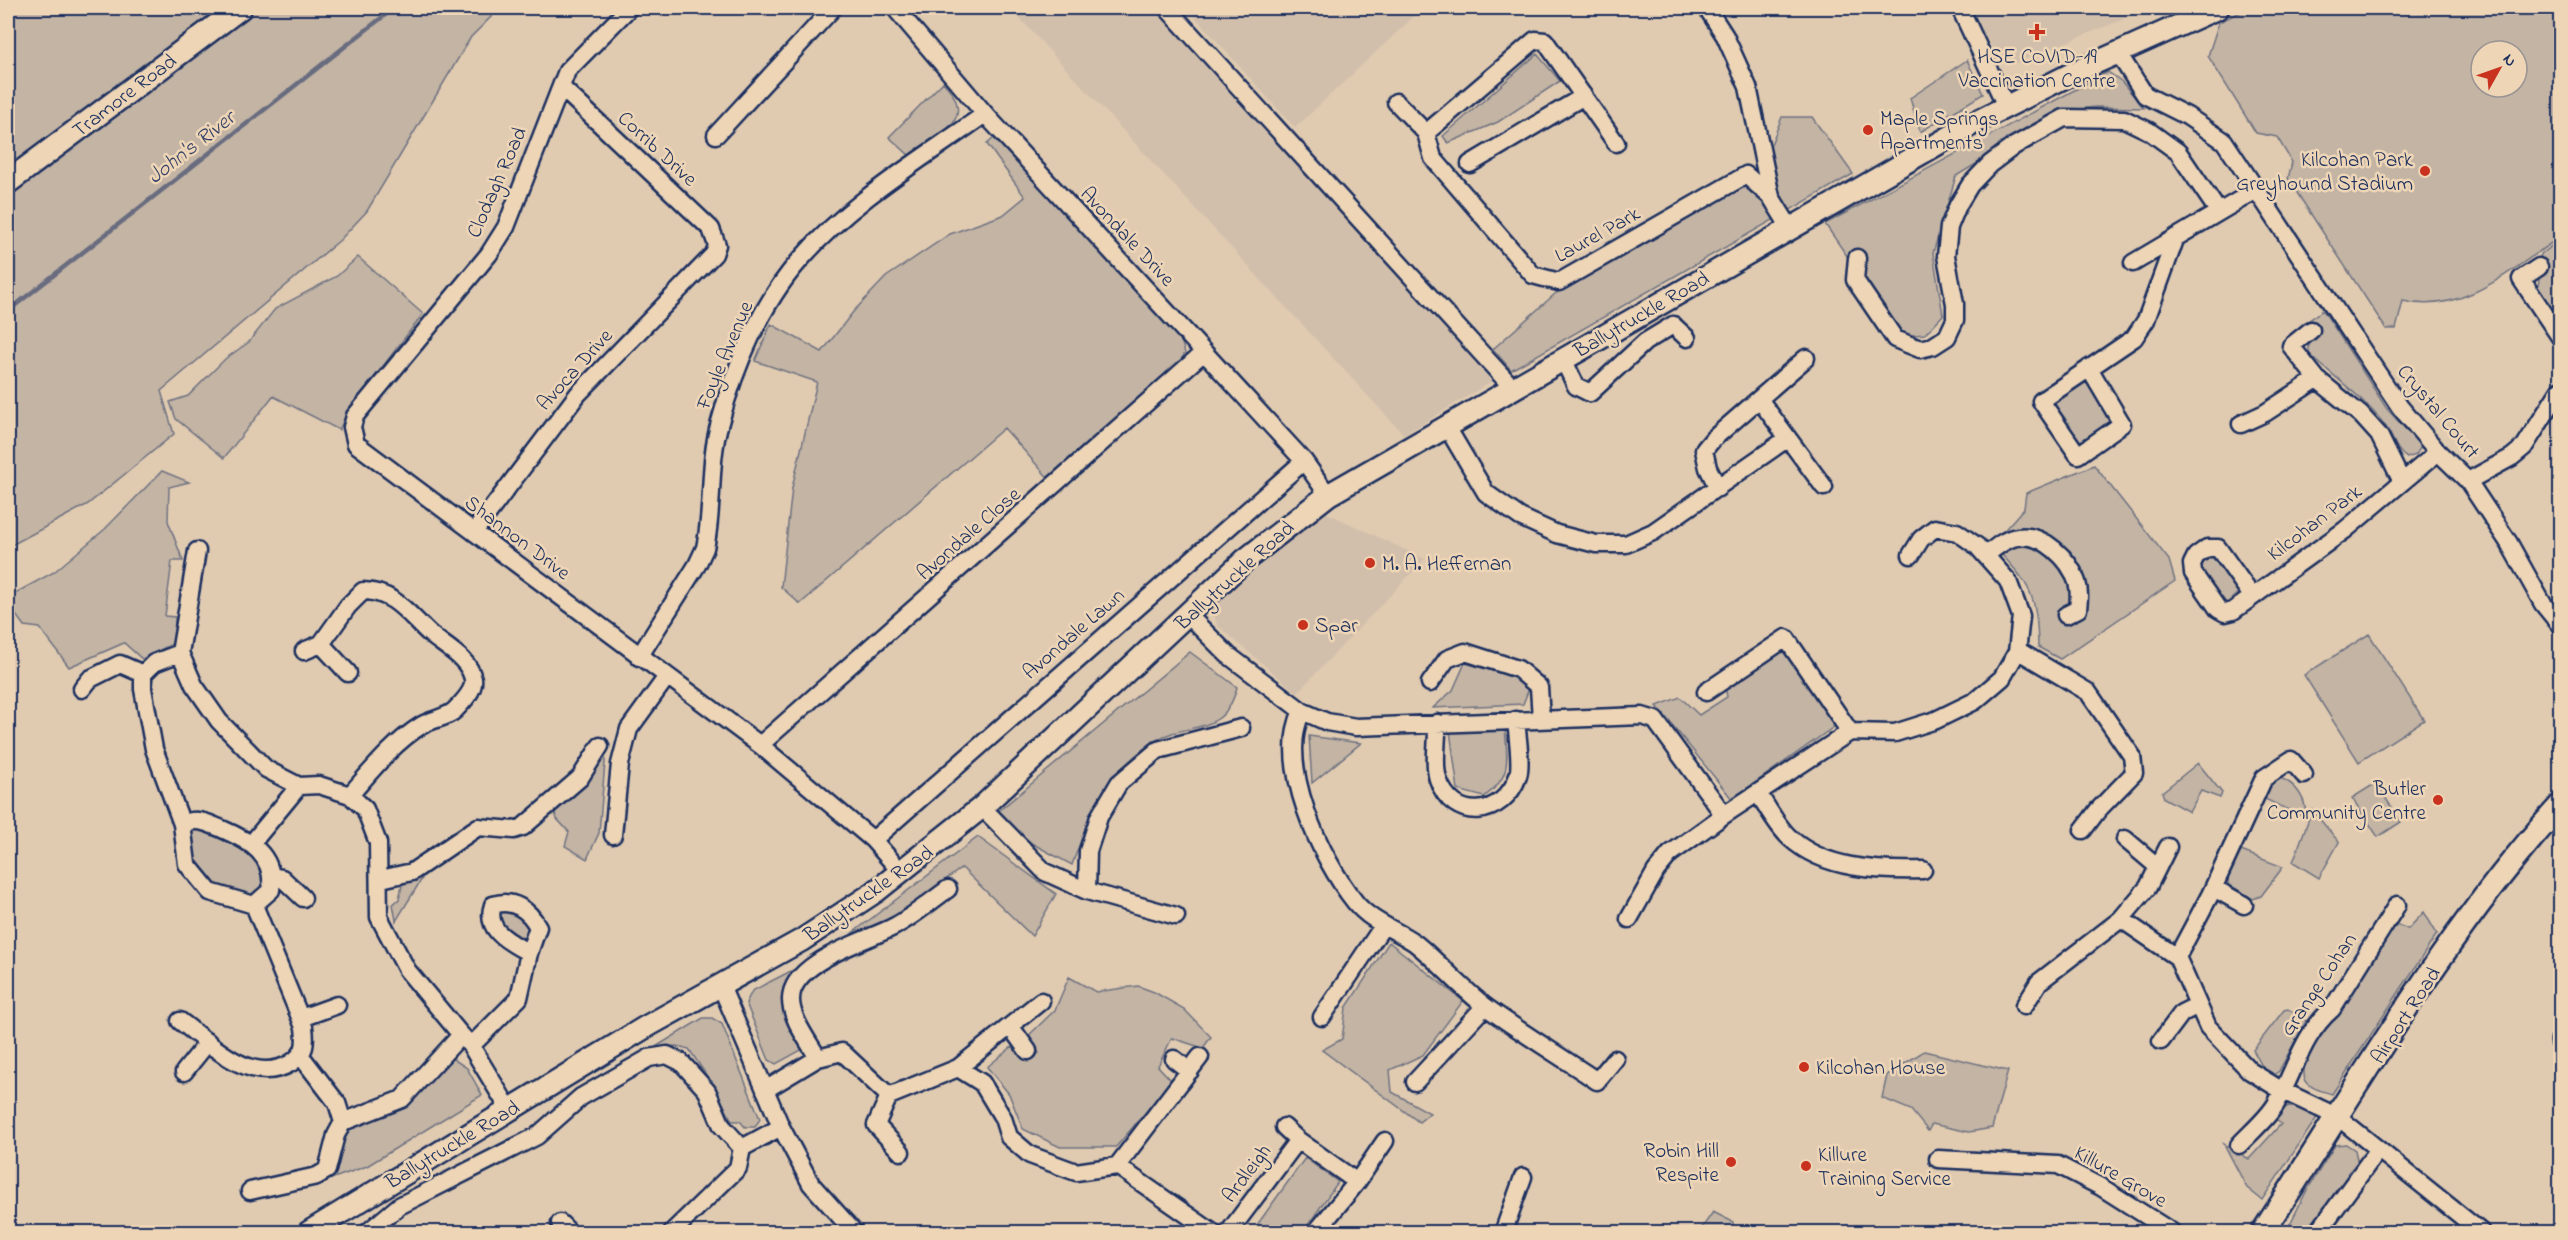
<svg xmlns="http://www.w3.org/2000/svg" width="2568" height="1240" viewBox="0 0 2568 1240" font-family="'Indie Flower',sans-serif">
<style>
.built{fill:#d2bfab}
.green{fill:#c3b4a4;stroke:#6f7281;stroke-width:1.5;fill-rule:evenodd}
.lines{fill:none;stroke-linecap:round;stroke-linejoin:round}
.stream{stroke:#696c7f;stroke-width:4.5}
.minor-casing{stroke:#1b2f5e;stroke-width:21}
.tertiary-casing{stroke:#1b2f5e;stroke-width:26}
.secondary-casing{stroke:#1b2f5e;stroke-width:27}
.minor{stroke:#edd5b6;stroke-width:16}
.tertiary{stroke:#edd5b6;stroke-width:21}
.secondary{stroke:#edd5b6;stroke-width:22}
.poi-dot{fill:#c8321e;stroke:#edd5b6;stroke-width:2}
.labels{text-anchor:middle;stroke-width:5;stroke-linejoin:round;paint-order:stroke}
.poi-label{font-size:21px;fill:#1b2f5e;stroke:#edd5b6;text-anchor:start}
.street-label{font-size:21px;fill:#1b2f5e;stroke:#edd5b6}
.water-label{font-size:22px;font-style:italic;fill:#354369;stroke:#edd5b6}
</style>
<rect width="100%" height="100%" fill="#e0cbb1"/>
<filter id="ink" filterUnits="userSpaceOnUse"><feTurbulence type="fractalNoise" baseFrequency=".0167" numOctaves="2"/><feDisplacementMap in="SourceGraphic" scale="12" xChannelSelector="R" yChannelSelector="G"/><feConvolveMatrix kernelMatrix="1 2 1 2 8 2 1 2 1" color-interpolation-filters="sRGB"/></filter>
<g filter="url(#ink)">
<!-- built -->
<path class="built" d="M1010 8H1154L1494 380 1404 435Z
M1187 8H1423L1295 128Z
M1969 8H2151L2016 63 1997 57Z
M1325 512 1425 559 1297 693 1217 625 1213 610 1221 597 1292 536Z"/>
<!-- green -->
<path class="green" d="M8 8H500L471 37 367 211 340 240 161 391 174 434 88 504 8 547Z
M2249 8H2560V237C2513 268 2463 316 2403 301L2396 329H2386L2288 179 2292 162 2277 137 2256 133 2208 56 2219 22ZM2481 51H2517V87H2481Z
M1537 54 1560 81 1498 122 1448 143 1443 136Z
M1967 60 1983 94 1920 132 1910 98Z
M2108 72 2121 81 2144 108 2095 107 2064 111 1956 176 1933 253 1943 315 1925 334 1902 336 1825 224Z
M943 82C980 121 939 133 909 155L889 137Z
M1782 117H1812L1853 174 1511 370 1493 349 1556 293 1759 174Z
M994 138 1180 337 1185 353 1176 369 1051 481 1004 428 800 604 781 587 792 488 817 382 755 361 771 324 822 352 853 312 886 277 950 234 1003 215 1025 197 987 144Z
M2560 240V324L2538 290 2539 277 2547 270 2539 259 2542 253Z
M358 257 423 314 347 413 339 430 273 396 224 458 176 419 170 402 188 396 225 359 249 342 275 309 337 276Z
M2323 310 2387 409 2421 446 2416 455 2407 458C2395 451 2393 435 2384 424 2364 398 2333 376 2309 354V344L2319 336 2308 321Z
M2083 378 2113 420 2081 443 2051 402Z
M2094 465 2169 560 2175 581 2060 659 2038 647C2037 590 2029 584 1992 544L2024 508 2026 493Z
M162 471 189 482 169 487 168 521 183 561H172L165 616 175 617 174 643 142 659 124 643 69 667 40 628 24 626 8 604V597L54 572 105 529Z
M2208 554 2215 556 2241 590 2228 602H2223L2199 566Z
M2369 634 2424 720 2359 762 2304 675Z
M1781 648 1835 726 1732 799 1657 706 1680 697 1699 715 1727 697 1725 686Z
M1190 652 1237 687C1224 739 1187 720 1155 741 1141 749 1127 763 1116 774 1096 794 1082 838 1072 865L1033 844 995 814Z
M1465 663 1521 679 1528 691 1523 704 1433 708 1453 690Z
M1505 727C1507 760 1513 776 1484 797L1458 790 1450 731Z
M1309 736 1361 743 1312 783Z
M606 751 599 833 587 859 565 846 569 832 557 819 554 810Z
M2198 763 2222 793 2220 798 2201 791 2189 812 2164 798 2162 792Z
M2277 777C2295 782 2308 799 2305 818L2263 798 2272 780Z
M2376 783 2401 822 2378 837 2352 798Z
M2312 810 2339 842 2319 878 2293 862Z
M199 826C227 838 257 846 266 878L261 888 248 898 212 885 194 864 192 830Z
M978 837 1056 894 1032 936 962 868 892 918 851 934Z
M2241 851 2283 867 2261 896 2253 899 2228 884 2229 871Z
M426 872 396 921 393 904 399 899 403 881Z
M498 908H510L530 924 529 936 522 940 497 923Z
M2424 912 2437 934 2332 1094C2323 1091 2309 1089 2305 1079 2294 1054 2372 956 2390 931L2398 925 2408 929Z
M1389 942 1463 1001 1423 1055 1390 1070 1392 1092 1430 1113 1419 1122 1322 1050 1342 1039 1346 1008Z
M793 970 786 986 805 1048 776 1064 769 1060 746 1003 752 991Z
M1069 977 1096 992 1138 986 1154 992 1184 1009 1211 1037 1203 1048 1172 1038 1158 1066 1172 1081 1116 1147H1060L1023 1129 1009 1094 987 1067 1013 1046 1028 1062 1039 1053 1027 1037 1055 1010Z
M2288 1009 2306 1021 2279 1071 2274 1075 2266 1073 2253 1050 2284 1010Z
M703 1018H712L722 1024 760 1119 755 1127H745L740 1121H732L716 1090 689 1049 676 1046 654 1048Z
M1924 1051 2008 1071 1992 1128 1969 1132 1932 1124 1928 1131 1911 1110 1882 1098 1887 1075Z
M450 1057 467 1068 482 1095 367 1166 331 1179 340 1140 349 1128 407 1105Z
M2295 1104 2318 1116 2262 1200 2247 1188 2224 1144 2249 1159 2281 1124 2273 1117 2284 1108Z
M2346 1144 2355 1150 2358 1164 2308 1232H2286L2307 1190 2335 1145Z
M1305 1158 1338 1182 1303 1232H1252Z
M1713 1212 1733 1222 1734 1232H1699Z"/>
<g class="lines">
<!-- stream -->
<path class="stream" d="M8 311 394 8"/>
<!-- minor casing -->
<g class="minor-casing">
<path id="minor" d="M629 8 567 71 506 227 489 254 355 416 352 427 356 444 760 745 873 840 902 873
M895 8 985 114 1304 461 1328 495
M1167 8 1513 388
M1707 8 1725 36 1748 87 1771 197 1790 228
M1960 8 2006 106
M2118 53 2145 95 2187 116 2224 141 2400 407 2438 452 2468 481 2509 543 2543 604 2560 625
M1396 102 1426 133
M716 135 833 8
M1616 143 1545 41 1535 40 1426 133 1433 158 1533 275 1559 282 1746 175 1771 197
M1470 164 1584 96
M1857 258 1855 280 1895 339 1920 349 1933 346 1947 337 1955 320V304L1946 256 1949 227 1958 205 1970 185 1990 164 2014 146 2064 118 2124 119 2149 131 2178 152 2218 211
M2133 263 2258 189
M2539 267 2521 279 2560 337
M2311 330 2291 346 2317 379 2361 415 2379 435 2402 482
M1563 359 1576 386 1590 393 1645 342 1673 325 1687 338
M2089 368 2122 424 2078 455 2041 401 2134 338 2146 320 2176 237
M1759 399 1824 487
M2241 424 2265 413 2317 379
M1447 427 1486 493 1520 517 1557 534 1596 544H1626L1653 532 1788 438
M2468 481 2512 457 2524 447 2560 390
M1718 488 1708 468 1704 450 1713 439 1806 358
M474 532 578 394 714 254 717 245 711 229 561 87
M197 551 180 653 194 685 219 721 266 769 299 786 319 785 350 795 365 809 378 843 379 917 407 970 461 1035
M1986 555C1995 548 2006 538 2018 537 2043 533 2070 559 2077 582 2080 591 2079 600 2078 609L2066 615
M2252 596 2218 548H2207L2196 556 2192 564 2193 573 2218 609 2225 613 2233 611 2345 530 2438 452
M1188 615 1228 655 1302 711 1327 722 1356 727 1642 716 1655 720 1724 815 1850 732 1895 733 1936 720 1975 701 2002 678 2017 652 2021 616 2008 581 1977 546 1957 532 1935 528 1921 539 1911 555
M321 644 348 673
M2017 650 2088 692 2132 756 2134 773 2098 810 2083 830
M304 651 321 644 348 606 363 591C394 591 409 615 430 634 445 647 469 658 473 679 475 690 462 703 455 710 447 718 432 719 422 725 393 743 372 770 350 795
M180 653 154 663 143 674V689L154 749 182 824 187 864 210 892 254 905
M639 657 697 565 705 548C714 507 708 462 720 422 735 366 761 304 800 260 851 201 922 159 985 114
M1430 683 1447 659 1465 652 1518 669 1539 687 1541 719
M82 689 90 679 120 664 143 674
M1706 692 1786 638 1850 732
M1302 711C1276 765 1321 859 1355 902 1371 922 1395 929 1415 943 1440 963 1461 988 1486 1007 1522 1033 1560 1056 1597 1081L1615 1059
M1437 723C1438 740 1433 763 1438 779 1453 824 1504 817 1518 776 1522 764 1517 734 1516 720
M760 745 1204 352
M1758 793C1768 808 1777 826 1790 838 1825 870 1879 871 1923 870
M982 807 1045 872 1087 891 1176 916
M182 824C197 817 208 823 222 829 250 841 275 855 271 890L254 905
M613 835 620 764 629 729 666 678
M2125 839 2158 867
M873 840 1304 461
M252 843 299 786
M272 876 282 878 303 898
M381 879 412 872 478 827 514 830 523 827 580 778 600 746
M2214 888 2244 905
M1087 891 1088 851 1099 817 1119 783 1158 750 1241 728
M1629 919 1656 871 1670 854 1724 815
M2121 919 2177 957 2208 1027 2250 1071 2281 1090 2338 1117 2481 1232
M2177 957 2210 895 2264 778 2291 760 2304 775
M721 986 781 1127 811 1184 854 1232
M2024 1006 2039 982 2121 919 2148 887 2168 847
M1322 1017 1383 926
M301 1018 337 1005
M180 1021C211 1044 251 1087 291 1063 306 1053 306 1044 304 1027L254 905
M1010 1026 1028 1051
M2560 1039V1043
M2161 1041 2182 1013 2198 1005
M471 1046 519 998 529 953C510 942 484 931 493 905 513 898 529 910 538 927L529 953
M818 1058C809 1042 791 1019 791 1000 790 961 868 941 895 926 914 916 931 901 948 889
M1174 1059 1190 1071
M958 1068 982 1083 1003 1118 1009 1137 1030 1155 1076 1172 1117 1166 1212 1232
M184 1072 208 1042
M1415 1082 1485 1006
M765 1090 818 1058 842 1052 889 1096 958 1068 1041 1001
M889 1096 876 1125 901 1152
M343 1122 402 1099 461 1035 471 1046 509 1109
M1284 1127 1298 1140
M2239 1145C2251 1132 2267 1119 2276 1104 2295 1071 2302 1035 2332 1009L2397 905
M1938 1159 2058 1165 2101 1187 2172 1232
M1117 1166 1200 1057
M1357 1182 1385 1141
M250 1191 317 1176 327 1170 336 1135 343 1122 337 1103 301 1056
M560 1223 569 1232
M1504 1230 1523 1177
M368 1232 399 1206 537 1136 581 1097 649 1058 667 1055 681 1062 707 1091 722 1126 742 1148 781 1127
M672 1232 738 1168 742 1148
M1229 1232 1298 1140 1357 1182 1316 1232
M2318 1232 2378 1150"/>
</g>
<!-- tertiary casing -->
<g class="tertiary-casing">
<path id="tertiary" d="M309 1232 644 1028 802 940 875 892 982 807 1245 560 1328 495 1974 123 2075 72 2218 8"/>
</g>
<!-- secondary casing -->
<g class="secondary-casing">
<path id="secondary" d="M8 182 240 8
M2263 1232C2355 1091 2446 930 2560 806"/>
</g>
<!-- minor -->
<use href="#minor" class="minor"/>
<!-- tertiary -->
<use href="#tertiary" class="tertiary"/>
<!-- secondary -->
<use href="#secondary" class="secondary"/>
</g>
</g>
<!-- markers -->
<g class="poi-dot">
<path d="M2034 23h6v6h6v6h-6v6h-6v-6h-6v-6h6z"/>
<circle cx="1868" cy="130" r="6"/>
<circle cx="2425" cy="171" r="6"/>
<circle cx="1370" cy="563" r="6"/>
<circle cx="1303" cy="625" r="6"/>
<circle cx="2438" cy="800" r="6"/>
<circle cx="1804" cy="1067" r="6"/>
<circle cx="1731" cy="1162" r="6"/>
<circle cx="1806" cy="1166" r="6"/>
</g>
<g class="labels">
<!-- poi labels -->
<g class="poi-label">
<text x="2037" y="63" text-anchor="middle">HSE COVID-19<tspan x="2037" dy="24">Vaccination Centre</tspan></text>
<text x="1880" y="125">Maple Springs<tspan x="1880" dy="24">Apartments</tspan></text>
<text x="2413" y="166" text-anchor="end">Kilcohan Park<tspan x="2413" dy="24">Greyhound Stadium</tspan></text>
<text x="1382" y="570">M. A. Heffernan</text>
<text x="1315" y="632">Spar</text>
<text x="2426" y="795" text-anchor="end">Butler<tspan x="2426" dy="24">Community Centre</tspan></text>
<text x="1816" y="1074">Kilcohan House</text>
<text x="1719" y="1157" text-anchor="end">Robin Hill<tspan x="1719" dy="24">Respite</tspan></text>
<text x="1818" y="1161">Killure<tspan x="1818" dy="24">Training Service</tspan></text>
</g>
<!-- street labels -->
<g class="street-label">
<text transform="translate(124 95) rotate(-37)" y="7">Tramore Road</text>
<text transform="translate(658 148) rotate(43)" y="7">Corrib Drive</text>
<text transform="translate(496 182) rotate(-66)" y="7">Clodagh Road</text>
<text transform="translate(1597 234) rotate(-29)" y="7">Laurel Park</text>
<text transform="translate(1128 236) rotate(47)" y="7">Avondale Drive</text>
<text transform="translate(1641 314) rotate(-30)" y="7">Ballytruckle Road</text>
<text transform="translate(724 355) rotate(-67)" y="7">Foyle Avenue</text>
<text transform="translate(574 369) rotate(-48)" y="7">Avoca Drive</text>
<text transform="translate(2439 411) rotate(50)" y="7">Crystal Court</text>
<text transform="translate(2314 522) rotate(-37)" y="7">Kilcohan Park</text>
<text transform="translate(968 533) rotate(-41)" y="7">Avondale Close</text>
<text transform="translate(518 537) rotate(37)" y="7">Shannon Drive</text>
<text transform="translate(1234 575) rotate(-42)" y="7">Ballytruckle Road</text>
<text transform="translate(1073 633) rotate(-41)" y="7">Avondale Lawn</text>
<text transform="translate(868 893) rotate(-35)" y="7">Ballytruckle Road</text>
<text transform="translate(2318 984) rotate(-56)" y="7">Grange Cohan</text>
<text transform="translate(2405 1015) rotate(-57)" y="7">Airport Road</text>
<text transform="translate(452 1144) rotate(-31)" y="7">Ballytruckle Road</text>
<text transform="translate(1246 1173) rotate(-53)" y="7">Ardleigh</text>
<text transform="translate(2121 1176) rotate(30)" y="7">Killure Grove</text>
</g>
<!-- water labels -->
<g class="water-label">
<text transform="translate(190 146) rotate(-38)" y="8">John's River</text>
</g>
</g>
<!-- margin -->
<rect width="2568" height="1240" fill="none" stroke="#edd5b6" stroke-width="30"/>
<rect x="15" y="15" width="2538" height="1210" fill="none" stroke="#1b2f5e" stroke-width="2" filter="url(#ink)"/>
<!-- north arrow -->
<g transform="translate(2499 69) rotate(50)"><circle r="28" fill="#edd5b6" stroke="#999393" stroke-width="1.5"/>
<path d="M0-4.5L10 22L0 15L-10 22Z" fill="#c8321e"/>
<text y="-9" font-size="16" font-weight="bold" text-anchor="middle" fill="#1b2f5e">N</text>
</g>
</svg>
